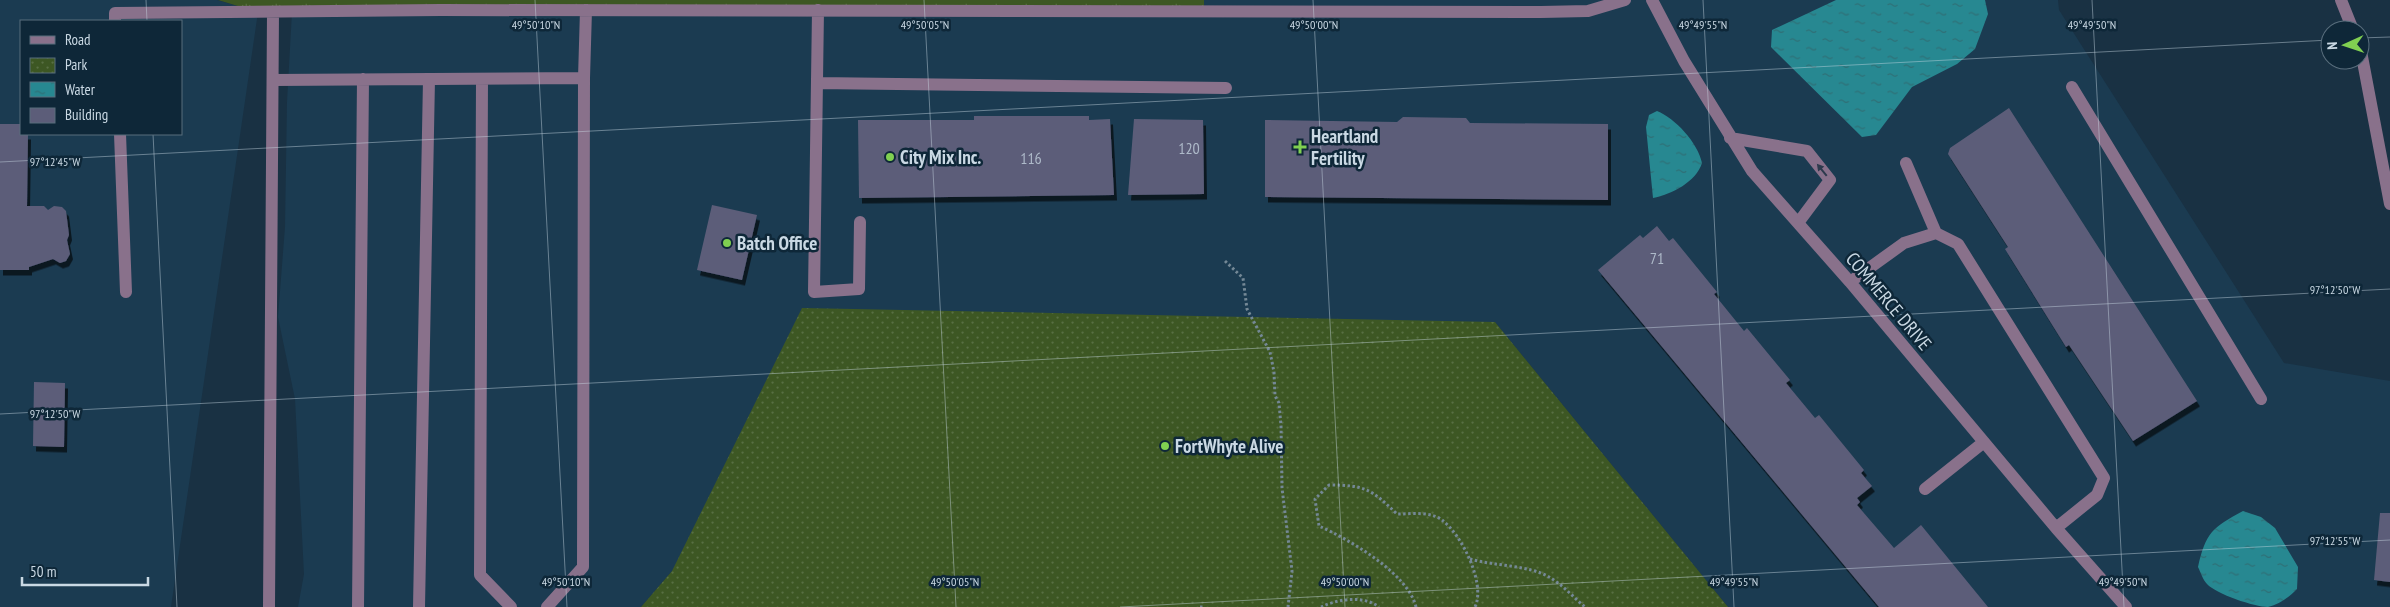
<svg xmlns="http://www.w3.org/2000/svg" width="2390" height="607" viewBox="0 0 2390 607" font-family="'PT Sans Narrow',sans-serif">
<style>
.built{fill:#1b3b51;fill-rule:evenodd}
.grass{fill:url(#grass-tufts)}
.park{fill:url(#park-dots)}
.water{fill:url(#water-ripples)}
.building{fill:#5c5d79;filter:url(#shadow)}
.lines{fill:none;stroke-linecap:round;stroke-linejoin:round}
.path{stroke:#748896;stroke-width:3;stroke-dasharray:2.5 2.5;stroke-linecap:butt}
.minor{stroke:#89718b;stroke-width:12}
.oneway{fill:#2d3a4d}
.ticks{fill:none;stroke:#cad9e4;stroke-width:1;stroke-opacity:0.45}
.poi-dot{fill:#80d051;stroke:#0e2738;stroke-width:2}
.labels{text-anchor:middle;stroke-width:5;stroke-linejoin:round;paint-order:stroke}
.number-label{font-size:16px;fill:#aebac9}
.poi-label{font-size:19px;font-weight:bold;fill:#cad9e4;stroke:#0e2738;text-anchor:start}
.street-label{font-size:19px;fill:#cad9e4;stroke:#0e2738}
.ticks-label{font-size:12px;text-anchor:middle;fill:#cad9e4;stroke:#0e2738;stroke-width:5;stroke-linejoin:round;paint-order:stroke}
</style>
<defs>
<pattern id="grass-tufts" width="24" height="20" patternUnits="userSpaceOnUse" patternTransform="scale(1.25)"><rect width="24" height="20" fill="#3d5723"/><path d="M3 7l-1-3M5 7V3M7 7l1-3M15 17l-1-3M17 17v-4M19 17l1-3" fill="none" stroke="#586f43"/></pattern>
<pattern id="park-dots" width="8" height="8" patternUnits="userSpaceOnUse" patternTransform="scale(1.25)"><rect width="8" height="8" fill="#3d5723"/><path d="M2 2h.1M6 6h.1" fill="none" stroke="#586f43" stroke-width="1.8" stroke-linecap="round"/></pattern>
<pattern id="water-ripples" width="26" height="14" patternUnits="userSpaceOnUse" patternTransform="scale(1.25)"><rect width="26" height="14" fill="#278891"/><path d="M2 4q2-2 4 0t4 0M15 11q2-2 4 0t4 0" fill="none" stroke="#2f6f76"/></pattern>
<filter id="shadow"><feDropShadow dx="3" dy="5.5" stdDeviation="0" flood-color="#0009"/></filter>
</defs>
<rect width="100%" height="100%" fill="#193143"/>
<!-- built -->
<path class="built" d="M0 0H217L258 12 171 607H0ZM21 21H181V134H21Z
M1204 0H2058L2059 10 2284 363 2390 381V607H1728L1495 322 672 571 641 607H298L304 574 295 399 278 317 285 227 287 102 292 12H1204Z"/>
<!-- grass -->
<path class="grass" d="M218 0H1204V12H258Z"/>
<!-- park -->
<path class="park" d="M802 308 1495 322 1728 607H641L672 571Z"/>
<!-- water -->
<path class="water" d="M1836 0H1985L1988 14 1975 49 1957 64 1912 87 1876 135 1862 137 1771 47 1772 30Z
M1657 111C1675 118 1698 143 1702 163 1696 182 1672 194 1653 198L1646 127 1649 115Z
M2243 511 2261 517 2275 528 2298 567 2297 589C2288 598 2280 604 2268 607 2255 607 2216 594 2207 584 2203 580 2201 573 2198 567 2206 532 2212 528 2243 511Z"/>
<!-- building -->
<path class="building" d="M2009 108 2197 401 2133 441 2069 345 2066 347 2005 249 2008 247 1948 154 1950 148Z
M974 116H1089V120L1110 119 1114 195 859 198 858 120H974Z
M1403 117 1466 118 1470 123 1608 124V200L1265 197V120L1397 122Z
M1134 119 1203 120 1204 194 1128 195Z
M0 124H21V134H28L27 206H44L48 210 54 206 62 207 66 211 69 235 67 240 70 254 66 261 60 263 53 259 29 267V270H0Z
M712 205 757 215 742 280 697 270Z
M1657 226 1669 241 1673 238 1717 292 1714 294 1744 331 1747 328 1790 380 1786 383 1815 418 1819 415 1864 470 1861 473 1872 486 1857 498 1860 502 1857 505 1894 548 1921 525 1988 607H1879L1598 270 1640 235 1643 238Z
M34 382 65 383 64 447 33 446Z
M2380 513H2390V582L2374 580Z"/>
<g class="lines">
<!-- path -->
<path class="path" d="M1225 261 1243 278 1247 309 1270 352 1274 372 1275 396 1279 403 1281 426 1282 488 1292 571 1288 607
M1470 559C1494 566 1529 565 1549 577 1562 584 1574 598 1585 607
M1200 607H1205
M1321 607C1338 599 1363 595 1379 607
M1416 607C1408 573 1348 539 1319 526L1315 499 1329 485C1365 485 1371 489 1397 514 1412 514 1430 511 1442 520 1462 535 1486 584 1475 607"/>
<!-- minor -->
<path class="minor" d="M1652 0 1684 61 1752 171 1850 282 2056 528 2126 607
M2341 0 2353 30
M818 10 814 292 859 289 860 222
M115 21V13L441 10 1541 12 1588 11 1625 0
M2360 46 2390 204
M482 79 480 575 511 607
M273 80 584 78 586 10
M817 83 1226 88
M2072 87 2261 399
M120 134 126 292
M1730 138 1807 151 1830 180 1798 223
M1906 163 1936 233
M1850 282 1904 243 1936 233 1958 244 2104 478 2097 495 2056 528
M1925 489 1984 442
M269 607 273 12
M358 607 363 79
M419 607 429 79
M547 607 583 567 584 78"/>
</g>
<!-- one-way arrows -->
<defs><path id="oneway-solid" d="M-6-.8H1V-3.2L6.5 0L1 3.2V.8H-6Z" transform="scale(1.25)"/></defs>
<use class="oneway" href="#oneway-solid" transform="translate(1822 170) rotate(-129)"/>
<!-- ticks -->
<path class="ticks" d="M146 0 147 21M535 0 567 607M924 0 956 607M1313 0 1345 607M1703 0 1734 607M2092 0 2124 607M2360 38 2390 37M153 134 177 607M0 162 2330 40M0 414 2390 289M1120 607 2390 540"/>
<!-- markers -->
<g class="poi-dot">
<path d="M1297.5 139.5h5v5h5v5h-5v5h-5v-5h-5v-5h5z"/>
<circle cx="890" cy="157" r="5"/>
<circle cx="727" cy="243" r="5"/>
<circle cx="1165" cy="446" r="5"/>
</g>
<g class="labels">
<!-- number labels -->
<g class="number-label">
<text x="1189" y="154">120</text>
<text x="1031" y="164">116</text>
<text x="1657" y="264">71</text>
</g>
<!-- poi labels -->
<g class="poi-label">
<text x="1311" y="143">Heartland<tspan x="1311" dy="22">Fertility</tspan></text>
<text x="900" y="164">City Mix Inc.</text>
<text x="737" y="250">Batch Office</text>
<text x="1175" y="453">FortWhyte Alive</text>
</g>
<!-- street labels -->
<g class="street-label">
<text transform="translate(1889 301) rotate(50)" y="7">COMMERCE DRIVE</text>
</g>
</g>
<g class="ticks-label">
<text x="536" y="29">49°50'10"N</text>
<text x="925" y="29">49°50'05"N</text>
<text x="1314" y="29">49°50'00"N</text>
<text x="1703" y="29">49°49'55"N</text>
<text x="2092" y="29">49°49'50"N</text>
<text x="55" y="166">97°12'45"W</text>
<text x="2335" y="294">97°12'50"W</text>
<text x="55" y="418">97°12'50"W</text>
<text x="2335" y="545">97°12'55"W</text>
<text x="566" y="586">49°50'10"N</text>
<text x="955" y="586">49°50'05"N</text>
<text x="1345" y="586">49°50'00"N</text>
<text x="1734" y="586">49°49'55"N</text>
<text x="2123" y="586">49°49'50"N</text>
</g>
<!-- legend -->
<rect x="20" y="20" width="162" height="115" fill="#0e2738" stroke="#596e7d"/>
<rect x="30" y="36" width="25" height="8" fill="#89718b" stroke="#596e7d"/>
<text x="65" y="45" font-size="15" fill="#cad9e4">Road</text>
<rect x="30" y="58" width="25" height="15" fill="url(#park-dots)" stroke="#596e7d"/>
<text x="65" y="70" font-size="15" fill="#cad9e4">Park</text>
<rect x="30" y="82" width="25" height="15" fill="url(#water-ripples)" stroke="#596e7d"/>
<text x="65" y="95" font-size="15" fill="#cad9e4">Water</text>
<rect x="30" y="108" width="25" height="15" fill="#5c5d79" stroke="#596e7d"/>
<text x="65" y="120" font-size="15" fill="#cad9e4">Building</text>
<!-- north arrow -->
<g transform="translate(2345 45) rotate(267)"><circle r="24" fill="#0e2738" stroke="#596e7d"/>
<path d="M0-4L9 19L0 12L-9 19Z" fill="#80d051"/>
<text y="-8" font-size="14" font-weight="bold" text-anchor="middle" fill="#cad9e4">N</text>
</g>
<!-- scale -->
<path d="M22 577v8h126v-8" fill="none" stroke="#cad9e4" stroke-width="2.5"/>
<text x="30" y="577" font-size="15" fill="#cad9e4" stroke="#0e2738" stroke-width="4" paint-order="stroke">50 m</text>
</svg>
